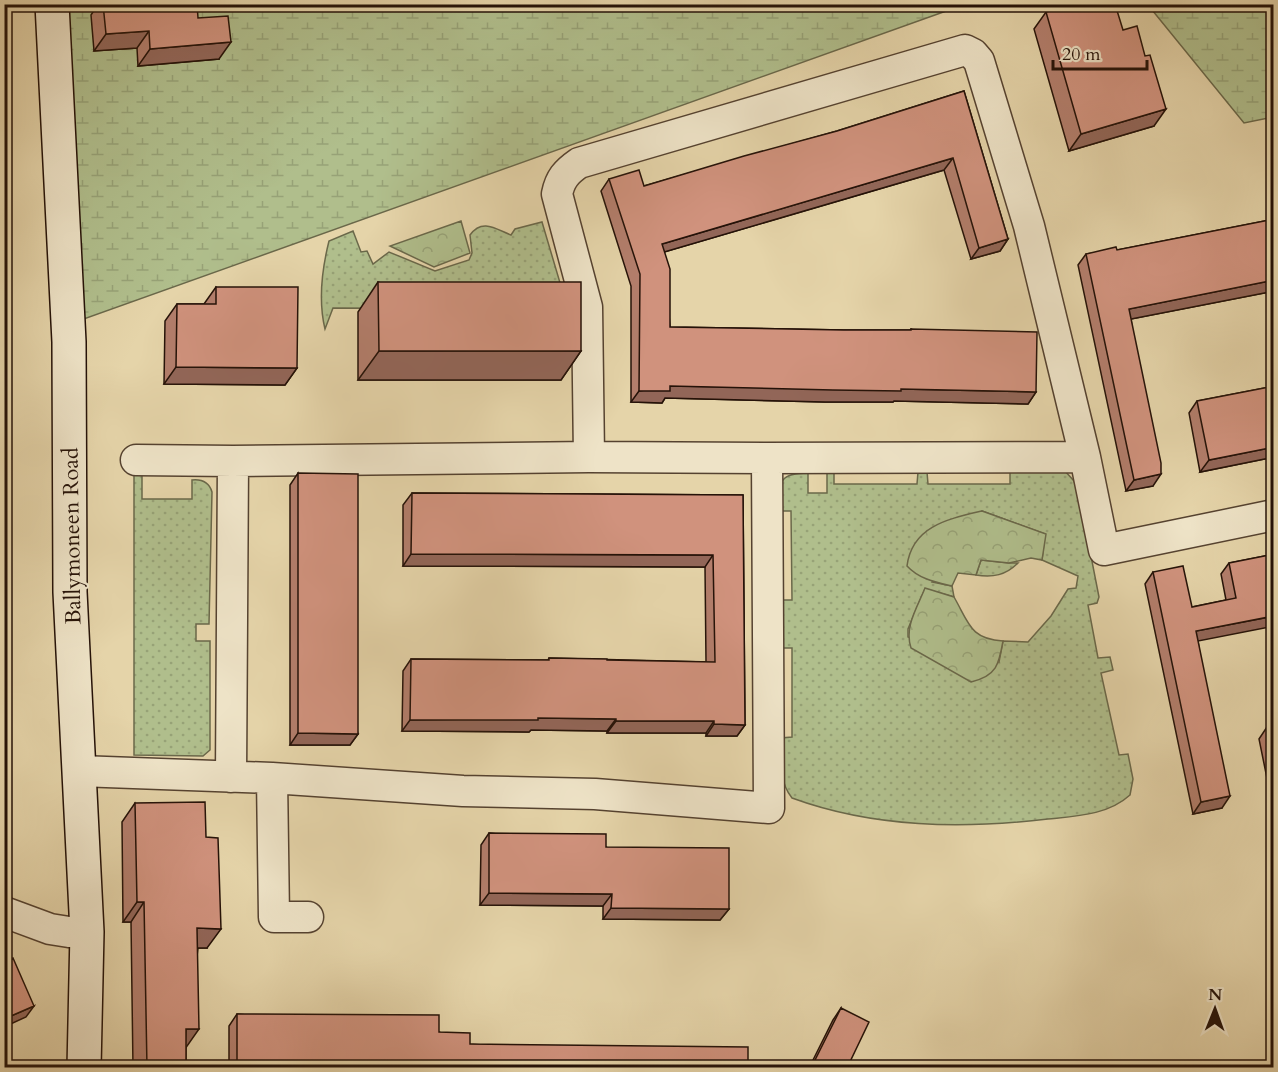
<svg xmlns="http://www.w3.org/2000/svg" width="1278" height="1072" viewBox="0 0 1278 1072" font-family="Cardo,serif">
<style>
.grass{fill:url(#grass-dots);stroke:#6a684a;stroke-width:1.5;fill-rule:evenodd}
.wetland{fill:url(#wetland-marsh);stroke:#6a684a;stroke-width:1.5}
.park{fill:url(#park-crowns);stroke:#6a684a;stroke-width:1.5}
.lines{fill:none;stroke-linecap:round;stroke-linejoin:round}
.street-casing{stroke:#554230;stroke-width:33}
.secondary-casing{stroke:#251208;stroke-width:36}
.street{stroke:#eee3c7;stroke-width:30}
.secondary{stroke:#eee3c7;stroke-width:33}
.wall{fill:#b37e6c;stroke:#251208;stroke-width:1.5}
.shaded-wall{fill:#926658;stroke:#251208;stroke-width:1.5}
.building{fill:#d0927d;stroke:#251208;stroke-width:1.5}
.labels{text-anchor:middle;stroke-width:4.5;stroke-linejoin:round;paint-order:stroke}
.street-label{font-size:22px;fill:#251208;stroke:#eee3c7}
</style>
<defs>
<pattern id="grass-dots" width="8" height="8" patternUnits="userSpaceOnUse" patternTransform="scale(1.5)"><rect width="8" height="8" fill="#b0be8c"/><path d="M2 2h.1M6 6h.1" fill="none" stroke="#97a277" stroke-width="1.8" stroke-linecap="round"/></pattern>
<pattern id="wetland-marsh" width="20" height="14" patternUnits="userSpaceOnUse" patternTransform="scale(1.5)"><rect width="20" height="14" fill="#b0be8c"/><path d="M1 5h8M5 5V1M11 12h8M15 12V8" fill="none" stroke="#97a277"/></pattern>
<pattern id="park-crowns" width="20" height="18" patternUnits="userSpaceOnUse" patternTransform="scale(1.5)"><rect width="20" height="18" fill="#b0be8c"/><path d="M2 6a3 3 0 1 1 6 0M12 15a3 3 0 1 1 6 0" fill="none" stroke="#97a277"/></pattern>
</defs>
<rect width="100%" height="100%" fill="#e5d4a9"/>
<filter id="stains"><feTurbulence type="fractalNoise" baseFrequency=".00333" numOctaves="4"/><feColorMatrix values="0 0 0 0 .2 0 0 0 0 .09 0 0 0 0 .02 0 0 0 .5 -.17"/></filter>
<radialGradient id="worn" r=".72"><stop offset=".6" stop-color="#630" stop-opacity="0"/><stop offset="1" stop-color="#630" stop-opacity=".3"/></radialGradient>
<!-- grass -->
<path class="grass" d="M542 222 566 303V309L333 308 325 329C318 300 322 269 329 241L353 231 361 252 367 251 373 264 389 252 435 271 469 260 472 253 470 235C482 218 496 229 511 235L515 229Z
M1010 466 1064 470 1074 481 1079 495 1099 597 1097 603 1088 605 1098 658 1110 657 1113 670 1101 673 1119 755 1128 754 1133 779 1130 795C1108 815 1077 816 1048 819 962 829 874 828 792 798 778 781 781 758 781 738L792 737V648H781L780 600H792L791 511H779C780 484 776 473 808 473V493H827V472H834V484H917L918 472H927L928 484H1010ZM982 511 1045 534 1042 560 1078 576 1076 588 1068 589 1051 616 1028 642 1003 641 999 662 908 637V629L925 589 954 597 952 586 932 582Z
M134 470H142V499H192V480C202 479 209 482 212 492L209 624H196V641H210V750L203 756 134 755Z
M981 560 1009 563H1018C1006 575 993 578 976 575Z"/>
<!-- wetland -->
<path class="wetland" d="M65 4 963 5 81 320Z
M1148 5H1273V117L1244 123Z"/>
<!-- park -->
<path class="park" d="M461 221 470 253 434 267 390 246Z
M982 511 1046 534 1042 560 1031 558 1009 563 981 560 976 575 958 573 952 586C935 582 919 579 907 566 912 526 948 519 982 511Z
M925 588 954 597C969 623 970 639 1003 641 999 664 997 676 971 682L911 648C904 627 917 608 925 588Z"/>
<g class="lines">
<!-- street casing -->
<g class="street-casing">
<path id="street" d="M589 457 587 307 557 194C560 179 566 172 579 163L965 50 973 54 979 61 1029 226 1085 457 767 458
M1085 457 1104 550 1274 515
M136 460 233 461
M79 771 272 778 463 791 595 794 769 808 767 458 589 457 233 461 231 777
M272 778 274 917H308
M4 912 50 929 69 932H87"/>
</g>
<!-- secondary casing -->
<g class="secondary-casing">
<path id="secondary" d="M52 4 69 342 70 592 87 932 84 1068"/>
</g>
<!-- street -->
<use href="#street" class="street"/>
<!-- secondary -->
<use href="#secondary" class="secondary"/>
</g>
<!-- wall -->
<path class="wall" d="M98 4H154V6L198 18 219 59 138 66 137 48 94 51 91 15Z
M1046 12 1123 30 1154 126 1069 151 1034 29Z
M964 91 1008 239 1000 251 971 259 944 170 664 252 670 327 844 330H910L911 329 1036 392 1028 404 894 401 893 402H825L665 398 662 403 631 402V286L601 191 609 179 644 186 837 131Z
M1274 219V291L1131 319 1153 486 1126 491 1078 265 1086 254 1117 250Z
M378 282 581 351 561 380H358V312Z
M216 287 297 368 285 385 164 384 165 321 177 304H204Z
M1274 386V457L1200 472 1189 413 1197 401Z
M298 473 358 734 350 745H290V485Z
M412 493 743 495 745 725 737 736H706V733H607V731L531 730 529 732 402 731 403 671 411 659 548 660 549 658 706 662 705 567 403 566V505Z
M1274 554 1198 641 1222 808 1193 814 1145 584 1153 572 1192 607 1226 600 1221 574 1229 563Z
M1274 726V797L1271 798 1259 739 1267 727Z
M135 803 207 948H198L186 1048V1068H133L131 922H123L122 822Z
M489 833 606 847 729 909 720 920 603 919V906L480 905 481 845Z
M841 1008 847 1068H229V1026L237 1014 439 1032 470 1044 748 1064H811L833 1020Z"/>
<!-- shaded-wall -->
<path class="shaded-wall" d="M149 31 137 48 94 51 106 34Z
M231 42 219 59 138 66 150 49Z
M1166 109 1154 126 1069 151 1081 134Z
M953 158 944 170 654 255 662 244Z
M1008 239 1000 251 971 259 979 248Z
M1274 280V291L1121 321 1129 309Z
M379 351H581L561 380H358Z
M176 367 297 368 285 385 164 384Z
M670 386 901 389 1036 392 1028 404 894 401 893 402H825L665 398 662 403 631 402 639 391Z
M1274 447V457L1200 472 1209 460Z
M1161 474 1153 486 1126 491 1134 480Z
M411 554 713 555 705 567 403 566Z
M1274 616V626L1188 643 1196 631Z
M538 718 616 719 607 731 531 730 529 732 402 731 410 720Z
M616 721H714L706 733H607Z
M714 724 745 725 737 736H706Z
M298 733 358 734 350 745H290Z
M1230 796 1222 808 1193 814 1201 802Z
M489 893 612 894 603 906 480 905Z
M137 902H144L131 922H123Z
M611 908 729 909 720 920 603 919Z
M197 928 221 929 207 948H184Z
M34 1006 26 1017 4 1027V1019Z
M186 1029H199L185 1049Z
M237 1066 439 1068H236Z"/>
<!-- building -->
<path class="building" d="M103 4H154V6L174 4H197L198 18 228 16 231 42 150 49 149 31 106 34Z
M1070 4H1115L1123 30 1137 26 1145 56 1150 55 1166 109 1081 134 1046 12Z
M964 91 1008 239 979 248 953 158 662 244 670 269V327L844 330H911V329L1037 332 1036 392 901 389V391L833 390 670 386V391H639L640 274 609 179 639 170 644 186 744 156 837 131Z
M1274 219V280L1129 309 1161 463V474L1134 480 1086 254 1116 247 1117 250Z
M378 282H581V351H379Z
M216 287H298L297 368 176 367 177 304H216Z
M1274 386V447L1209 460 1197 401Z
M298 473 358 474V734L298 733Z
M412 493 743 495 745 725 714 724V721H616V719L538 718V720H410L411 659 549 660V658L607 659V660L715 662 713 555 411 554Z
M1274 554V616L1196 631 1230 796 1201 802 1153 572 1183 566 1192 607 1236 598 1229 563Z
M1274 726V759L1267 727Z
M205 802 206 837 218 838 221 929 197 928 199 1029H186V1068H147L144 902H137L135 803Z
M489 833 606 834V847L729 848V909L611 908 612 894 489 893Z
M13 958 34 1006 4 1019V962Z
M841 1008 869 1022 847 1068H439L237 1066V1014L439 1015V1032L470 1033V1044L748 1047V1064H813Z"/>
<g class="labels">
<!-- street labels -->
<g class="street-label">
<text transform="translate(71 536) rotate(-91)" y="8">Ballymoneen Road</text>
</g>
</g>
<!-- margin -->
<rect width="1278" height="1072" fill="none" stroke="#e5d4a9" stroke-width="24"/>
<rect x="6" y="6" width="1266" height="1060" fill="none" stroke="#251208" stroke-width="3"/>
<rect x="12" y="12" width="1254" height="1048" fill="none" stroke="#251208" stroke-width="1.5"/>
<!-- north arrow -->
<g transform="translate(1215 1009) rotate(1)" stroke="#eee3c7" stroke-width="4.5" paint-order="stroke">
<path d="M0-4.5L10 22L0 15L-10 22Z" fill="#251208"/>
<text y="-9" font-size="16" font-weight="bold" text-anchor="middle" fill="#251208">N</text>
</g>
<!-- scale -->
<path d="M1053 60v9h94v-9" fill="none" stroke="#251208" stroke-width="3"/>
<text x="1062" y="60" font-size="18" fill="#251208" stroke="#eee3c7" stroke-width="4.5" paint-order="stroke">20 m</text>
<rect width="100%" height="100%" filter="url(#stains)"/>
<rect width="100%" height="100%" fill="url(#worn)"/>
</svg>
